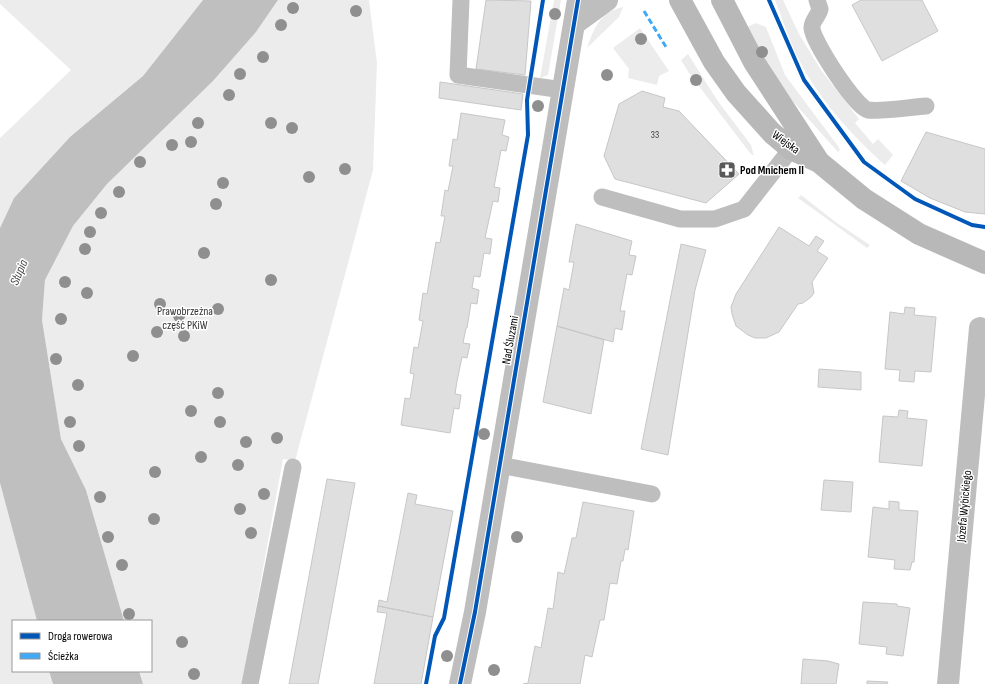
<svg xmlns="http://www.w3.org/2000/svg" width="985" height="684" viewBox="0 0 985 684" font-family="'Sofia Sans Condensed',sans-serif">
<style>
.green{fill:#ececec}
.water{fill:#bfbfbf}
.building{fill:#dfdfdf;stroke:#c7c7c7}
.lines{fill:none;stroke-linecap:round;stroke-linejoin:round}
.service{stroke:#bebebe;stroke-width:17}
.minor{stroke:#bebebe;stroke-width:22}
.tertiary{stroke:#bebebe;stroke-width:22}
.secondary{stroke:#b8b8b8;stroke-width:22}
.quiet{stroke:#3fa9f5;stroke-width:3;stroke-dasharray:6 3;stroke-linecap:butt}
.cycleway-casing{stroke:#fff;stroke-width:6}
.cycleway{stroke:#0057b8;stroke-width:4}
.tree{fill:#8f8f8f}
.labels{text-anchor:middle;stroke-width:3;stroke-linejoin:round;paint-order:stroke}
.number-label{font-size:10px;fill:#383838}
.street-label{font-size:12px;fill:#000;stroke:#fff}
.poi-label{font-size:12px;font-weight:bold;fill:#000;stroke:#fff;text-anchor:start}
.park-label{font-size:12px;fill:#333;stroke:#fff}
.water-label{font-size:13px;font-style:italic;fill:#444;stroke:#fff}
</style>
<rect width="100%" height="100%" fill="#fff"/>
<!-- green -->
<path class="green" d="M0 0H203L143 76 70 137 14 198 0 228V138L71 70 0 4Z
M278 0H369L377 63 373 170 295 461 283 459 242 684H143L139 671H151V621H124L86 490 61 439 42 320 45 280 73 226 107 184 213 81 256 32Z
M554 0H561L548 75 540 78Z
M775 0H783L799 34 821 70 859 119 855 123 873 144 878 139 893 155 885 165C853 137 820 100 800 62 790 43 783 20 775 0Z
M623 7 619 17 587 48C594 28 600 12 623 7Z
M756 23 766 27 785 75 838 146 840 150 838 152 788 96 745 28Z
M640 28 669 71 659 76 657 85 628 78 629 69 613 48Z
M688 54 717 100 751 145 754 156 750 153 689 73 681 60Z
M801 195 837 223 870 245 867 248 798 198Z
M0 483 37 621H13V671H49L53 684H0Z"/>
<!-- water -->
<path class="water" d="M203 0H278L256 32 213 81 107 184 73 226 45 280 42 320 61 439 86 490 124 621H37L0 483V228L14 198 70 137 143 76Z
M49 671H139L143 684H53Z"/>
<!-- building -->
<path class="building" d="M486 0 531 1 525 75 476 69Z
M861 0H922L938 31 882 61 852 5Z
M440 82 523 94 521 110 439 98Z
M642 91 665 98 663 107 679 111 739 174 706 203 615 179 604 156 619 104Z
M461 113 505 120 502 135 509 137 506 151 501 150 494 187 500 188 498 202 493 201 485 238 492 239 490 254 484 253 480 277 474 276 472 288 479 290 477 304 471 303 467 328H466L463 343 470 344 467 358 462 357 457 381 455 394 461 395 459 409 454 408 450 433 401 425 405 398 410 399 414 374 410 373 414 347 418 348 423 321 419 320 423 293 427 294 436 242 440 243 445 216H441L445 190 448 191 453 166H449L453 139 457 140Z
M926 132 985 149V214L965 212 930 198 901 181Z
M576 224 632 241 629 255 636 256 632 275 627 274 620 311H625L622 330 615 328 613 342 557 326 564 288 569 290 574 262H569Z
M779 227 809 246 816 236 824 241 817 251 828 258 812 282 814 293 811 297 803 303 798 304 779 332 766 338H755L748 335 736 326 732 314 731 307 736 294Z
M681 244 706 250 695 290 668 455 641 449Z
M905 307 915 308 914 315 936 317 931 372 915 371 914 382 899 381 900 370 885 369 890 312 904 314Z
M557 326 604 340 591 414 543 402Z
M819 369 861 372V390L818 387Z
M899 410 908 411 907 418 927 420 922 466 879 462 883 416 898 417Z
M327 479 355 483 318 684H289Z
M824 480 853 482 851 512 821 510Z
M408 493 417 495 415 504 453 511 433 617 378 606 379 600 387 602Z
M889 501 899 502V510L918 511 914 562H912L910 570 894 569 895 560 868 557 873 507 889 509Z
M583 502 634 511 628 550 625 549 623 561H621L617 584 610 583 604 620H600L592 657 585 655 580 684H523L528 683 535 646 541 648 548 608 553 609 558 572 564 574 572 538H576Z
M863 602 897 604V606L910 608 903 656 886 654 887 647 859 644Z
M378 606 433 617 421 684H374L387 613 377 612Z
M803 659 828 661 839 664 836 684H801Z
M867 681 888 682 887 684H867Z"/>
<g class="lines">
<!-- service -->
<path class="service" d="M461 0 458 75 563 90
M817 0 820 9C819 15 811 22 812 28 813 42 856 108 868 110 881 112 912 107 926 106
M602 197 680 219H715L744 209 791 149
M499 465 652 494
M250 684 293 467"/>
<!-- minor -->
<path class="minor" d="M948 684 980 328"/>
<!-- tertiary -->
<path class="tertiary" d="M574 24 607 0
M460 684 475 612 578 0"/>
<!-- secondary -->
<path class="secondary" d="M680 0 714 62 736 93 772 133 791 149 819 162 864 199 919 234 985 263
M722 0 754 62 819 162"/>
<!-- quiet -->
<path class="quiet" d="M644 11 666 47"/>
<!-- cycleway casing -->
<g class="cycleway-casing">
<path id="cycleway" d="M769 0 804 80 864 162 915 199 972 225 985 227
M426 684 435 636 444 618 528 135 527 100 543 0
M460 684 475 612 578 0"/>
</g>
<!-- cycleway -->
<use href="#cycleway" class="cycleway"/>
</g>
<!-- trees -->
<g class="tree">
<circle cx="293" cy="8" r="6"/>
<circle cx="356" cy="11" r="6"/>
<circle cx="555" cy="14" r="6"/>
<circle cx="281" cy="25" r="6"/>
<circle cx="641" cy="39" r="6"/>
<circle cx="762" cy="52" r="6"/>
<circle cx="263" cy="57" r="6"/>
<circle cx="240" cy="74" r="6"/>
<circle cx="607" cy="75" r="6"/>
<circle cx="696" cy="80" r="6"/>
<circle cx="229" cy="95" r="6"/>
<circle cx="538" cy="106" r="6"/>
<circle cx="198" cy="123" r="6"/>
<circle cx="271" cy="123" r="6"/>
<circle cx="292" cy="128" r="6"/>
<circle cx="191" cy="142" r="6"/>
<circle cx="172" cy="145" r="6"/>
<circle cx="140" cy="162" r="6"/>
<circle cx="345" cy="169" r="6"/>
<circle cx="309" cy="177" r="6"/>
<circle cx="223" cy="183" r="6"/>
<circle cx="119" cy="192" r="6"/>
<circle cx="216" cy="204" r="6"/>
<circle cx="101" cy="213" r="6"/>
<circle cx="90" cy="232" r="6"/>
<circle cx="85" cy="249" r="6"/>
<circle cx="204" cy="253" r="6"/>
<circle cx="271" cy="280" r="6"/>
<circle cx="65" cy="282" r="6"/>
<circle cx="87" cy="293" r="6"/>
<circle cx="160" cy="304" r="6"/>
<circle cx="218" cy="309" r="6"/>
<circle cx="179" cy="316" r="6"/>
<circle cx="61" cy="319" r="6"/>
<circle cx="157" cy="332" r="6"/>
<circle cx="184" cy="336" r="6"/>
<circle cx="133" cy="356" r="6"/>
<circle cx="56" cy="359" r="6"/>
<circle cx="78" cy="385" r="6"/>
<circle cx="218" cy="393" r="6"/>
<circle cx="191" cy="411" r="6"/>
<circle cx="70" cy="422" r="6"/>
<circle cx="220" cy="422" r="6"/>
<circle cx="484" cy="434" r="6"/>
<circle cx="277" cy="438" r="6"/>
<circle cx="246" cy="442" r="6"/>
<circle cx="79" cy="446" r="6"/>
<circle cx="201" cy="457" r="6"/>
<circle cx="238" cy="465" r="6"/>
<circle cx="155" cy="472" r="6"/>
<circle cx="264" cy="494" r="6"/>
<circle cx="100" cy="497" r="6"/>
<circle cx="240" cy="509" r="6"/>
<circle cx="154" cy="519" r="6"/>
<circle cx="251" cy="533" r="6"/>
<circle cx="108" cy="537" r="6"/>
<circle cx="517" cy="537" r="6"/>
<circle cx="122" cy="565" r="6"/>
<circle cx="129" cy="614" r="6"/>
<circle cx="182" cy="642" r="6"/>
<circle cx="447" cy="656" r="6"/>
<circle cx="494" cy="670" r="6"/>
<circle cx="194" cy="674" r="6"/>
</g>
<!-- icons -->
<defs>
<g id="pharmacy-square" transform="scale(0.9)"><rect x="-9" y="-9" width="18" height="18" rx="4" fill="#595959" stroke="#fff"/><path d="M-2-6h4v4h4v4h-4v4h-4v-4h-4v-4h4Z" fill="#fff"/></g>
</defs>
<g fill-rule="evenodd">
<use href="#pharmacy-square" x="727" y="170"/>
</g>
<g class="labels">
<!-- number labels -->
<g class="number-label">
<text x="655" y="138">33</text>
</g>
<!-- street labels -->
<g class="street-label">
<text transform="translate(786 142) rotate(36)" y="4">Wiejska</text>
<text transform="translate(510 340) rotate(-80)" y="4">Nad Śluzami</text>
<text transform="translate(964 506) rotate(-85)" y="4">Józefa Wybickiego</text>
</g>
<!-- poi labels -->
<g class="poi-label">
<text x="740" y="174">Pod Mnichem II</text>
</g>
<!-- park labels -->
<g class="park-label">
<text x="185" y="315">Prawobrzeżna<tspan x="185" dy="14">część PKiW</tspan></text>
</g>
<!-- water labels -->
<g class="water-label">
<text transform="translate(18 272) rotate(-67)" y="5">Słupia</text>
</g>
</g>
<!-- legend -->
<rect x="12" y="620" width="140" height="52" fill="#ffffff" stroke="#999999"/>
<rect x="20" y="633" width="20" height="6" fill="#0057b8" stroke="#999999"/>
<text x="48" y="640" font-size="12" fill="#000000">Droga rowerowa</text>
<rect x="20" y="653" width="20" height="6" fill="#3fa9f5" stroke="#999999"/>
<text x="48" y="660" font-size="12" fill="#000000">Ścieżka</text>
</svg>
